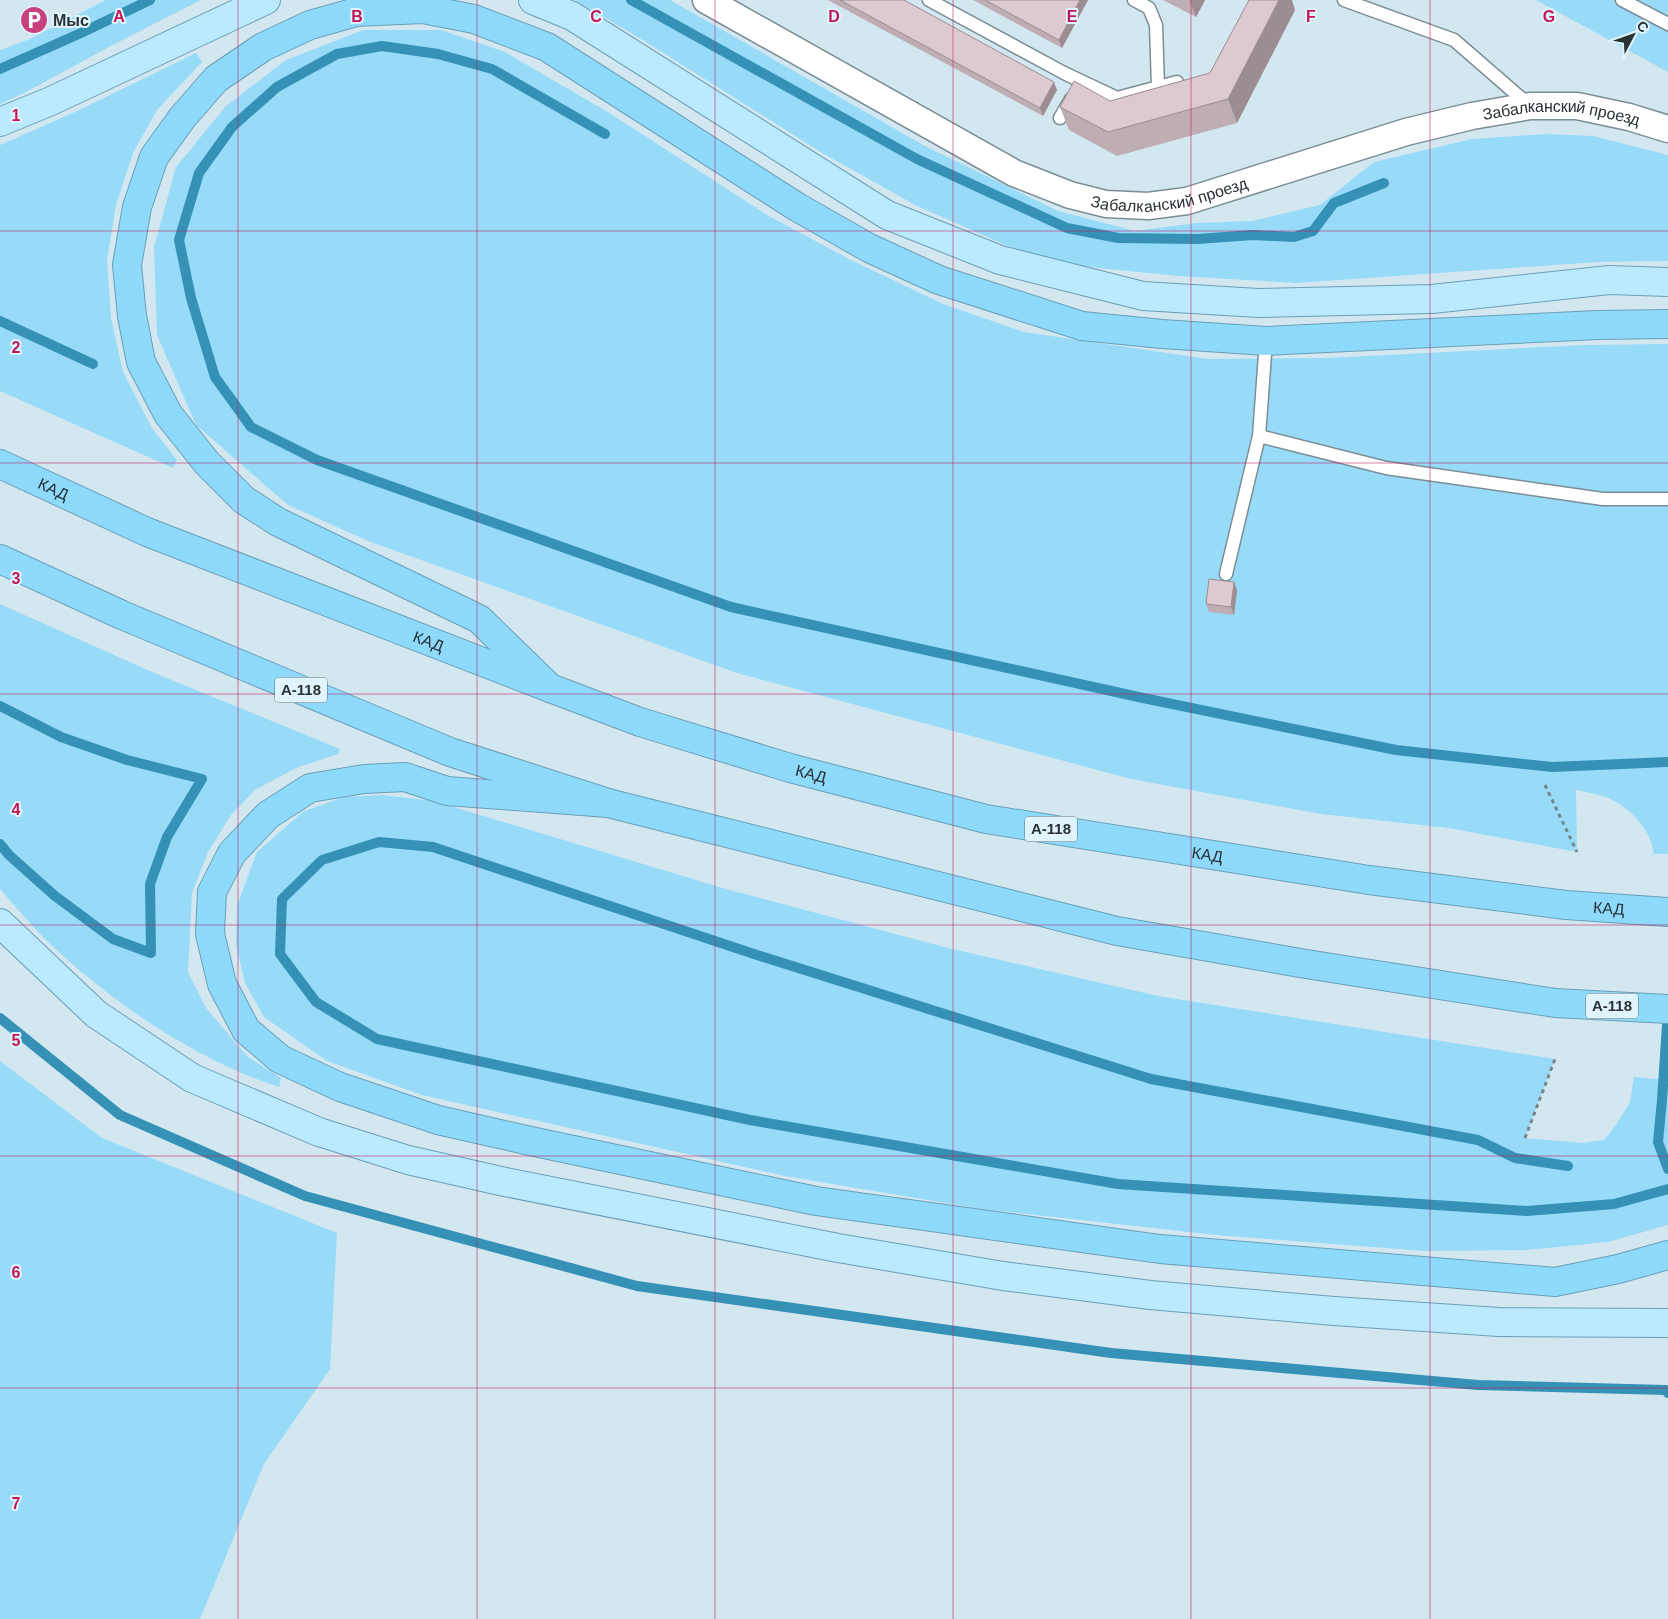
<svg xmlns="http://www.w3.org/2000/svg" width="1668" height="1619" viewBox="0 0 1668 1619" font-family="Helvetica,sans-serif">
<style>
.green{fill:#97dbf9}
.lines{fill:none;stroke-linecap:round;stroke-linejoin:round}
.stream{stroke:#3592b6;stroke-width:10}
.service-casing{stroke:#7b8d95;stroke-width:15}
.minor-casing{stroke:#7b8d95;stroke-width:29}
.primary-casing{stroke:#6a9fb6;stroke-width:30}
.motorway-casing{stroke:#6a9fb6;stroke-width:30}
.path{stroke:#78858b;stroke-width:3;stroke-dasharray:4 4;stroke-linecap:butt}
.service{stroke:#fff;stroke-width:12}
.minor{stroke:#fff;stroke-width:26}
.primary{stroke:#bbe9fd;stroke-width:28}
.motorway{stroke:#8ddafc;stroke-width:28}
.wall{fill:#beadb3}
.shaded-wall{fill:#9b8d92}
.building{fill:#ddc9d0;stroke:#9b8d92}
.grid{fill:none;stroke:#c2185b;stroke-width:1;stroke-opacity:0.55}
.labels{text-anchor:middle;stroke-width:4;stroke-linejoin:round;paint-order:stroke}
.shield{fill:#e0f4fd;stroke:#606c70;stroke-width:1}
.shield-label{font-size:15px;font-weight:bold;fill:#293134}
.poi-label{font-size:16px;font-weight:bold;fill:#293134;stroke:#e0f4fd;text-anchor:start}
.street-label{font-size:16px;fill:#293134;stroke:#e0f4fd}
.grid-label{font-size:16px;text-anchor:middle;font-weight:bold;fill:#c2185b;stroke:#e0f4fd;stroke-width:4;stroke-linejoin:round;paint-order:stroke}
</style>
<rect width="100%" height="100%" fill="#d3e7f0"/>
<!-- green -->
<path class="green" d="M106 0H201L109 47 26 92 0 104V50L30 39Z
M575 0H670L925 146 1058 211 1135 231 1197 223 1252 221 1320 205 1374 162 1472 139 1546 134 1593 136 1668 155V261L1598 262 1296 283 1179 276 1078 266 1010 247 917 206 824 154 641 39Z
M1536 0H1668V72Z
M363 30H441L505 52 611 114 767 215 849 259 943 304 1024 332 1208 359 1327 358 1584 345 1668 344V854H1654C1650 828 1630 807 1606 797 1597 794 1586 792 1576 790L1577 852 1449 828 1321 814 1131 779 737 673 368 541 288 505 196 425 157 335 154 247 176 167 226 106 286 60Z
M196 53 202 62 157 110 133 153 116 205 107 260 111 318 123 372 152 428 177 460 173 468 0 391V145L75 112Z
M0 604 152 672 340 749 338 754 296 768 255 790 231 815 208 852 192 893 188 972 206 1008 248 1057 281 1078 279 1087C197 1061 108 1000 46 940 30 924 15 906 0 889Z
M383 795 434 801 726 889 948 948 1158 996 1555 1059 1525 1138 1582 1143 1604 1140 1616 1125 1630 1102 1634 1077 1668 1080V1225L1608 1242 1526 1250 1425 1251 1216 1235 981 1209 785 1176 422 1095 327 1061 264 1017 245 983 236 945 237 905 257 852 304 811 344 797Z
M0 1061 102 1138 337 1233 330 1369 264 1464 200 1619H0Z"/>
<g class="lines">
<!-- stream -->
<path class="stream" d="M631 0 917 159 1067 228 1118 238 1197 239 1253 235 1294 237 1313 231 1334 203 1384 183
M0 69 81 33 150 0
M605 134 492 69 438 54 382 46 337 54 277 87 232 127 199 173 179 240 191 298 215 377 251 427 317 460 731 607 1143 698 1396 750 1552 767 1668 762
M0 321 93 364
M0 706 61 737 127 760 202 779 167 837 150 884 151 953 113 939 55 896 9 855 0 844
M1668 1010 1662 1100 1658 1142 1668 1169
M0 1018 120 1115 305 1196 637 1286 1111 1353 1478 1385 1666 1390 1668 1393
M1568 1166 1515 1158 1478 1140 1151 1079 754 954 433 847 379 842 322 860 282 899 280 954 316 1002 377 1039 750 1120 1118 1184 1527 1211 1614 1204 1668 1189"/>
<!-- service casing -->
<g class="service-casing">
<path id="service" d="M929 0 1064 73 1117 98 1177 82
M1134 0 1149 8 1156 25 1158 87
M1344 0 1454 40 1530 106
M1622 0 1668 24
M1060 118 1071 99
M1259 436 1386 468 1603 499H1668
M1226 574 1259 436 1266 341"/>
</g>
<!-- minor casing -->
<g class="minor-casing">
<g id="minor">
<path id="s1" d="M706 0 1014 173 1070 195 1106 204 1148 206 1187 201 1406 132 1472 116 1530 106H1577L1629 117 1668 129"/>
</g>
</g>
<!-- primary casing -->
<g class="primary-casing">
<path id="primary" d="M533 0 572 16 887 215 1000 260 1143 296 1258 303 1432 299 1609 280 1668 282
M0 122 51 101 266 0
M0 923 96 1014 192 1078 319 1132 408 1160 505 1182 838 1248 1003 1276 1150 1295 1334 1311 1499 1322 1668 1323"/>
</g>
<!-- motorway casing -->
<g class="motorway-casing">
<g id="motorway">
<path id="s2" d="M0 464 147 532 550 688 640 722 790 768 986 819 1369 880 1566 905 1668 912"/>
<path d="M0 559 122 615 450 752 608 803 1117 931 1306 964 1555 1003 1668 1009"/>
<path d="M550 688 479 619 278 522 244 500 207 463 168 414 141 362 132 316 127 265 137 207 154 157 182 118 216 79 263 47 310 25 356 12 423 9 474 19 547 47 797 207 869 248 939 280 1082 326 1162 334 1266 341 1598 325 1668 324"/>
<path d="M608 803 447 791 405 777 364 779 310 788 268 815 232 853 212 892 210 934 222 984 246 1030 280 1059 340 1087 438 1120 535 1142 816 1201 1160 1249 1555 1282 1618 1269 1668 1255"/>
</g>
</g>
<!-- path -->
<path class="path" d="M1545 785 1577 852
M1525 1138 1555 1059"/>
<!-- service -->
<use href="#service" class="service"/>
<!-- minor -->
<use href="#minor" class="minor"/>
<!-- primary -->
<use href="#primary" class="primary"/>
<!-- motorway -->
<use href="#motorway" class="motorway"/>
</g>
<!-- wall -->
<path class="wall" d="M828 0H904L1057 90 1043 116Z
M973 0H1088L1062 48Z
M1163 0H1205L1196 17Z
M1295 10 1237 123 1117 156 1069 130 1060 107 1110 101 1210 73Z
M1237 590 1234 615 1209 612 1206 604Z"/>
<!-- shaded-wall -->
<path class="shaded-wall" d="M1080 0H1088L1062 48 1059 40Z
M1191 0H1205L1196 17 1190 1Z
M1279 0H1292L1295 10 1237 123 1228 99Z
M1054 82 1057 90 1043 116 1040 108Z
M1234 582 1237 590 1234 615 1231 607Z"/>
<!-- building -->
<path class="building" d="M840 0H904L1054 82 1040 108Z
M985 0H1080L1059 40Z
M1249 0H1279L1228 99 1108 132 1060 107 1074 81 1110 101 1210 73Z
M1209 579 1234 582 1231 607 1206 604Z"/>
<!-- grid -->
<path class="grid" d="M238 0V1619M477 0V1619M715 0V1619M953 0V1619M1191 0V1619M1430 0V1619M0 231H1668M0 463H1668M0 694H1668M0 925H1668M0 1156H1668M0 1388H1668"/>
<!-- icons -->
<defs>
<g id="parking-disc" transform="scale(1.4375)"><circle r="9.5" fill="#c8417f" stroke="#e0f4fd"/><path d="M-3.5-5.5H1a3.5 3.5 0 0 1 0 7H-1V5.5H-3.5ZM-1-3.4V-.6H.8a1.4 1.4 0 0 0 0-2.8Z" fill="#fff"/></g>
</defs>
<g fill-rule="evenodd">
<use href="#parking-disc" x="34" y="20"/>
</g>
<g class="labels">
<!-- shield labels -->
<g class="shield">
<rect x="275" y="677.5" width="52" height="25" rx="4"/>
<rect x="1025" y="816.5" width="52" height="25" rx="4"/>
<rect x="1586" y="993.5" width="52" height="25" rx="4"/>
</g>
<g class="shield-label">
<text x="301" y="695">А-118</text>
<text x="1051" y="834">А-118</text>
<text x="1612" y="1011">А-118</text>
</g>
<!-- poi labels -->
<g class="poi-label">
<text x="53" y="26">Мыс</text>
</g>
<!-- street labels -->
<g class="street-label">
<text dy="6" stroke="none"><textPath href="#s1" startOffset="920">Забалканский проезд</textPath></text>
<text dy="6" stroke="none"><textPath href="#s1" startOffset="515">Забалканский проезд</textPath></text>
<text dy="6" stroke="none"><textPath href="#s2" startOffset="59">КАД</textPath></text>
<text dy="6" stroke="none"><textPath href="#s2" startOffset="464">КАД</textPath></text>
<text dy="6" stroke="none"><textPath href="#s2" startOffset="869">КАД</textPath></text>
<text dy="6" stroke="none"><textPath href="#s2" startOffset="1274">КАД</textPath></text>
<text dy="6" stroke="none"><textPath href="#s2" startOffset="1679">КАД</textPath></text>
</g>
</g>
<g class="grid-label">
<text x="119" y="22">A</text>
<text x="357" y="22">B</text>
<text x="596" y="22">C</text>
<text x="834" y="22">D</text>
<text x="1072" y="22">E</text>
<text x="1311" y="22">F</text>
<text x="1549" y="22">G</text>
<text x="16" y="121">1</text>
<text x="16" y="353">2</text>
<text x="16" y="584">3</text>
<text x="16" y="815">4</text>
<text x="16" y="1046">5</text>
<text x="16" y="1278">6</text>
<text x="16" y="1509">7</text>
</g>
<!-- north arrow -->
<g transform="translate(1633 35) rotate(49)" stroke="#e0f4fd" stroke-width="4" paint-order="stroke">
<path d="M0-4L9 19L0 12L-9 19Z" fill="#293134"/>
<text y="-8" font-size="14" font-weight="bold" text-anchor="middle" fill="#293134">С</text>
</g>
</svg>
